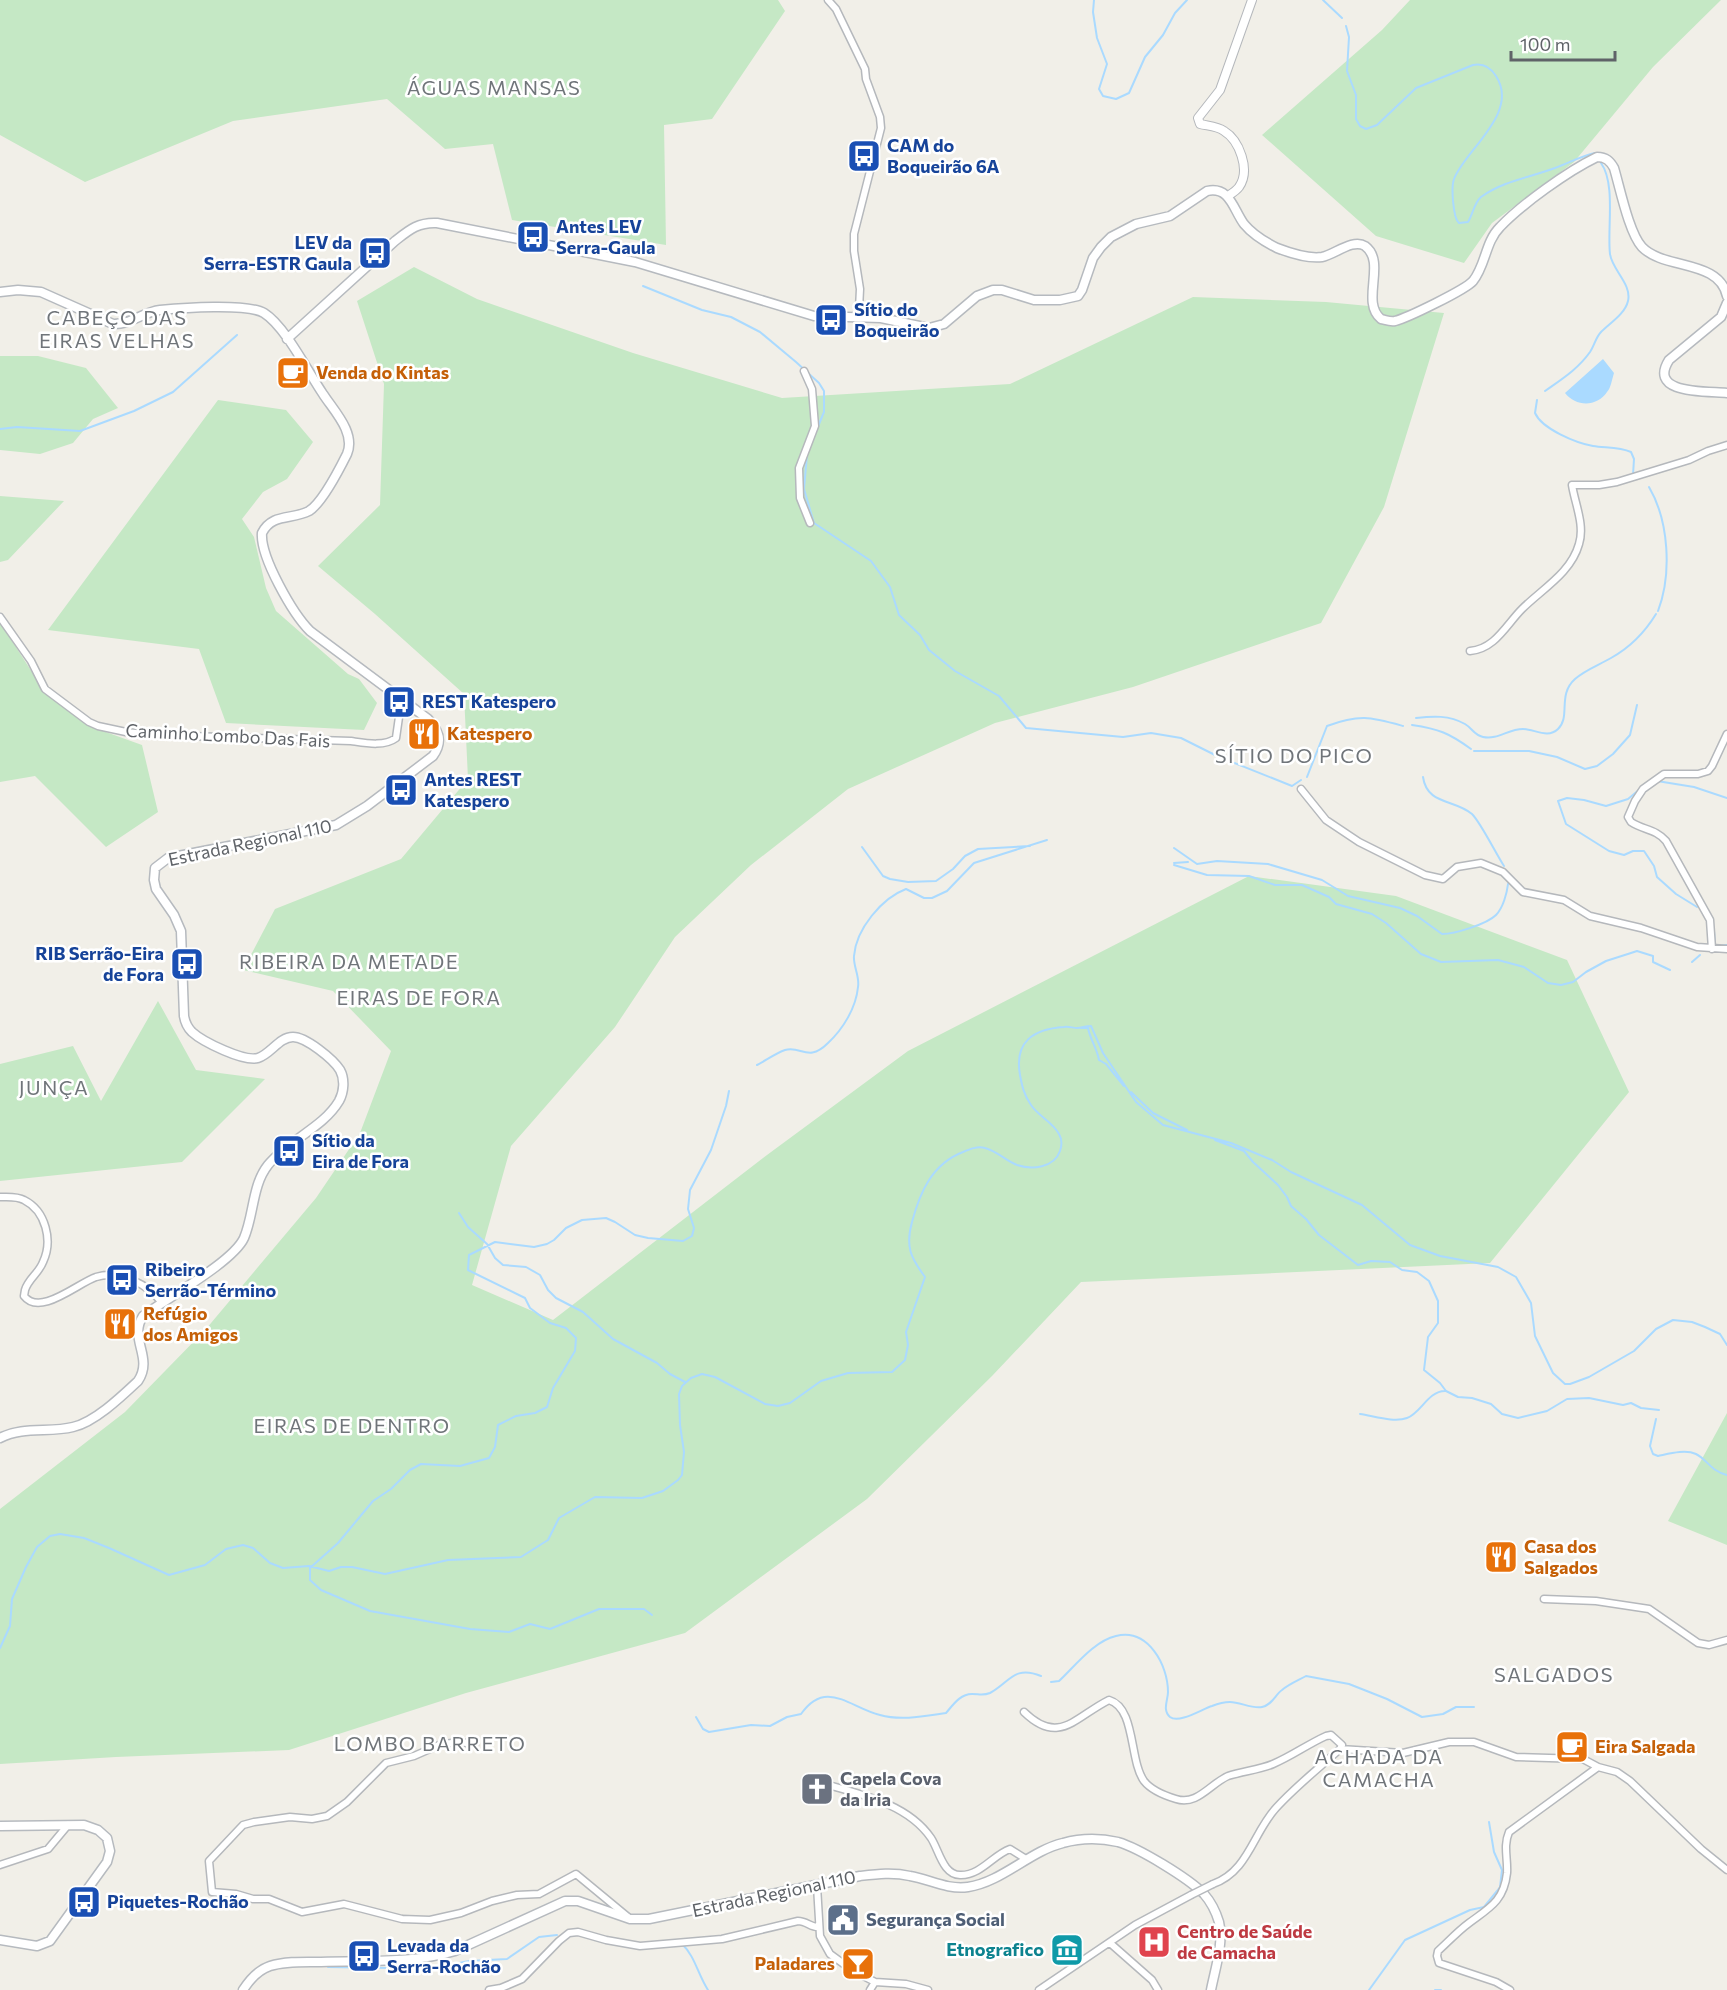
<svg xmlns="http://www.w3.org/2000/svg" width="1727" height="1990" viewBox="0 0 1727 1990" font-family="Commissioner,sans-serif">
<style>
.green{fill:#c5e8c5}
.water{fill:#aadaff}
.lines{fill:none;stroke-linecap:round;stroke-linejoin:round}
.stream{stroke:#aadaff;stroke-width:2}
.minor-casing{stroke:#b5b8bc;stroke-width:9}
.tertiary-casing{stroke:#b5b8bc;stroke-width:10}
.secondary-casing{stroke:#b6babf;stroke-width:11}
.minor{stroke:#fff;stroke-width:6}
.tertiary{stroke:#fff;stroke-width:8}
.secondary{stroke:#fff;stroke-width:8}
.minor-bridge-casing{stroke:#b5b8bc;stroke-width:9;stroke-linecap:butt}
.minor-bridge{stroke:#fff;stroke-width:6}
.labels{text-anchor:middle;stroke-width:5;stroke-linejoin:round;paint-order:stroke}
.transit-label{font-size:18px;font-weight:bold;fill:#164399;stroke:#fff;text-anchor:start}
.food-label{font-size:18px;font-weight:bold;fill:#c56008;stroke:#fff;text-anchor:start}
.street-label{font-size:18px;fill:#5f6368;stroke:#fff}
.worship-label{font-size:18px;font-weight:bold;fill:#5b616d;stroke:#fff;text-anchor:start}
.service-label{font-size:18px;font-weight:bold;fill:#4e5e75;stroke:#fff;text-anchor:start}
.health-label{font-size:18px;font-weight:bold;fill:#be3a42;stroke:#fff;text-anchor:start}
.culture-label{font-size:18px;font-weight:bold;fill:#0d838f;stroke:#fff;text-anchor:end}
.neighbourhood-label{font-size:20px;letter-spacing:1.5px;fill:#70757a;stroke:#fff}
</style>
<rect width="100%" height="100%" fill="#f1efe8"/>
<!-- green -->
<path class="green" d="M0 0H778L785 11 712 119 664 125 666 245 512 220 493 144 445 149 387 99 233 121 85 182 0 135Z
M1410 0H1721L1653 67 1574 162 1492 223 1464 263 1376 236 1262 135 1382 30Z
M414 267 477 299 633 353 782 398 1010 384 1193 297 1326 302 1444 313 1384 507 1321 623 1133 687 995 723 848 789 751 865 675 937 615 1027 511 1146 472 1285 553 1320 767 1155 908 1051 1249 876 1396 896 1567 960 1629 1092 1490 1263 1081 1282 992 1376 867 1499 685 1633 466 1693 289 1750 116 1757 0 1764V1509L125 1412 206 1329 316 1198 360 1133 391 1051 333 991 243 970 275 909 401 859 468 779 464 694 375 614 318 566 380 505 384 384 357 301Z
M0 356H38L86 368 118 408 93 419 73 443 40 454 0 450Z
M218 400 286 410 313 442 287 479 263 492 242 519 254 537 266 588 276 611 348 674 359 679 377 703 364 730 226 723 199 649 48 630Z
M0 496 64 501 8 560 0 562Z
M0 622 44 691 89 726 142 745 158 812 106 847 35 776 0 782Z
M158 1001 196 1070 265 1079 182 1162 0 1181V1064L73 1046 101 1101Z
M1727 1413V1545L1668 1521Z"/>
<!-- water -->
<path class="water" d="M1603 359 1614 373C1612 379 1611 388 1607 392 1597 407 1576 407 1565 393Z"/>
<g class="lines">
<!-- stream -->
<path class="stream" d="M1094 0 1093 12 1097 38 1107 64 1099 89 1103 96 1116 99 1129 93 1145 57 1163 35 1175 13 1187 0
M1323 0 1342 18
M1346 26 1349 37 1347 71 1356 95V119L1360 126 1366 129 1377 125 1416 88 1473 65C1483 63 1491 68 1496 76 1520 113 1465 150 1454 179 1451 187 1453 218 1459 223L1468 222C1473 214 1474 203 1481 197 1503 181 1531 177 1555 168 1569 163 1581 156 1595 153
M643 286 702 310 731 317 760 332 796 362 819 383 824 391V412L814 436
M1545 391C1562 379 1578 369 1590 352 1594 346 1596 337 1601 332 1610 323 1625 314 1628 301 1632 284 1612 270 1610 254 1607 229 1616 184 1601 163
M1537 400 1535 413C1542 429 1576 443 1593 446 1605 448 1619 447 1631 452L1634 459 1633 475
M0 429 17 427 80 431 134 411 173 392 237 335
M807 455 804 489 814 523 871 561 890 587 899 615 920 635 929 650 955 671 999 696 1026 728 1123 737 1151 733 1181 738 1217 756 1292 786 1301 780
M1649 487C1669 521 1672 574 1658 611
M1416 718C1433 716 1449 715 1465 724 1472 728 1474 735 1483 737 1498 740 1508 729 1523 729 1534 729 1548 739 1558 729 1571 717 1557 695 1575 679 1585 670 1599 665 1611 658 1629 648 1645 632 1656 614
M1412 725C1439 729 1449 733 1471 749
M1474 751H1529L1557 757 1585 769 1597 766 1613 754 1630 735 1637 705
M1307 777 1327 726C1360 714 1370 717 1403 726
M1423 777C1427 805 1454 799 1472 814 1481 823 1496 854 1504 866
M1657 781 1694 787 1727 798
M1640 789 1628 799 1606 806 1584 800 1567 798 1558 801 1566 824 1609 851 1624 855 1633 851H1644L1654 866 1657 877 1676 894 1697 907
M862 847 883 876 890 879 908 882 936 881 953 869 965 856 978 849 1030 846
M1174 848 1197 864 1217 861 1268 864 1322 880 1348 896 1400 908 1417 916 1442 934C1455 934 1487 924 1496 915 1503 908 1507 893 1508 884
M1174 863 1188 862
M1174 865 1207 875 1249 876 1275 885H1302L1329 897 1336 904 1372 914 1386 923 1421 954 1441 962 1498 960 1524 967 1548 983 1561 985 1573 982 1586 972 1606 961 1631 953 1637 951 1653 956V962L1670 970
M1714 931 1715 946
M1718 946 1727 945
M1692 962 1700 955
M1081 1028H1088C1090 1039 1097 1048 1099 1060L1106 1064 1124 1086
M757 1065C765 1061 776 1053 785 1050 801 1045 808 1063 828 1043 843 1029 856 1008 858 987 860 977 853 966 854 956 856 929 882 898 906 889L924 898H932L947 891 974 863 1047 840
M1131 1092 1153 1113 1187 1130
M1215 1140 1244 1151 1253 1162 1278 1185 1287 1197 1291 1206 1306 1219 1319 1235 1358 1265 1371 1261 1390 1262 1402 1270 1417 1272 1429 1281 1438 1301V1323L1428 1337 1424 1370 1440 1383 1446 1391 1458 1397 1472 1398 1491 1404 1502 1414 1518 1418 1547 1411 1567 1399 1589 1398 1623 1405 1631 1403 1641 1408 1659 1410
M459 1213 468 1227 487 1244 495 1258 503 1265 526 1267 540 1275 548 1290 556 1298 583 1312 613 1339 657 1363 670 1374 685 1382
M1360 1414C1374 1416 1394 1423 1407 1418 1421 1413 1428 1391 1445 1391
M1656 1419 1650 1446 1653 1454 1658 1456C1668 1454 1685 1449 1696 1454 1708 1460 1709 1470 1727 1475
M652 1615 644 1609H599L550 1629 530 1624 509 1632 470 1629 370 1611 321 1590 310 1580V1568L338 1543 373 1501 391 1489 410 1470 421 1464 460 1466 489 1458 495 1447 498 1425 516 1416 535 1413 547 1407 553 1388 575 1351 576 1338 566 1328 550 1323 530 1308 525 1298 468 1270 469 1255 495 1242 534 1247 547 1244 554 1240 566 1228 582 1220 606 1218 615 1222 635 1235 648 1238 683 1241 692 1236 694 1228 688 1209 690 1190 711 1150 726 1106 729 1091
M0 1648 10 1626 12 1599 26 1567 37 1547 50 1536 60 1534 84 1538 109 1548 169 1575 205 1565 226 1549 243 1545 253 1548 270 1563 283 1568 309 1566 329 1571 341 1567H352L385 1574 448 1560 521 1557 548 1540 559 1518 595 1497 642 1498 663 1491 678 1480 682 1475 684 1452 680 1425 679 1394 682 1386 691 1378 702 1374 715 1377 765 1404 778 1406 790 1403 821 1381 848 1373 892 1372 905 1360 908 1345 906 1332 925 1277C911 1258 905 1247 912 1222 920 1192 932 1164 963 1152 970 1149 977 1146 985 1148 997 1151 1006 1161 1017 1165 1032 1170 1054 1168 1060 1151 1062 1145 1062 1139 1059 1134 1053 1122 1038 1116 1031 1105 1024 1095 1022 1086 1020 1075 1014 1042 1033 1029 1064 1027 1068 1026 1073 1028 1077 1028 1082 1028 1085 1026 1091 1026L1103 1053 1136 1102 1163 1125 1231 1143 1272 1160 1291 1172 1362 1205 1410 1245 1440 1256 1498 1267 1516 1277 1531 1303 1535 1336 1553 1373 1565 1384H1570L1589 1377 1634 1351 1656 1329 1673 1320 1692 1322 1705 1327 1720 1334 1727 1345
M1051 1682 1059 1681C1075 1666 1094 1641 1116 1636 1148 1628 1168 1665 1168 1692 1168 1700 1162 1710 1170 1717 1179 1724 1202 1709 1212 1706 1217 1704 1225 1702 1230 1702 1240 1702 1252 1709 1262 1707 1272 1705 1275 1695 1282 1690 1289 1684 1299 1680 1306 1676L1349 1684 1387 1699 1422 1717 1443 1714 1456 1707H1474
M696 1717 703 1729 709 1732 751 1725 770 1726 787 1717 801 1714C826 1678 850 1708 880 1715 901 1721 925 1716 946 1713 953 1705 960 1694 972 1694 979 1694 983 1696 990 1693 1010 1682 1014 1665 1041 1676
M682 1944C695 1956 698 1975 708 1990
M328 1967 391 1968 410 1973 469 1961 507 1959 539 1937 557 1935
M1369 1990 1405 1940 1470 1910 1484 1907 1497 1891 1500 1887 1502 1870 1494 1852 1489 1822
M1435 1990H1441"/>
<!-- minor casing -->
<g class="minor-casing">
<path id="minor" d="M828 0 836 9 865 69 866 79 880 117 881 128 854 234V251L860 289 859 309 862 316
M804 371 812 389 815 426 799 468 800 498 810 523
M0 617 31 661 45 689 89 722 98 726 126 732 154 735 351 741C365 743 384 747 396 738L400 710 404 700
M1470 651C1495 649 1506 625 1522 609 1542 589 1571 573 1579 544 1585 525 1575 504 1572 485H1599L1617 482 1689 460 1708 451 1727 445
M1301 789 1326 820 1359 842 1425 875 1443 879 1457 867 1481 863 1503 872 1523 892 1564 900 1590 916 1641 928 1697 947 1727 949
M1712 949 1710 920 1666 841C1656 829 1643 830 1631 822L1628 817 1635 801 1643 789 1664 774H1698L1708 771 1712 766 1727 734
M0 1197C8 1197 17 1196 24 1200 46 1211 53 1241 43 1262 39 1273 28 1279 25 1290L24 1296C40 1317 78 1283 96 1277 120 1270 148 1284 162 1303
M1544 1599 1596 1601 1649 1609 1698 1643 1709 1645 1727 1640
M1024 1712C1059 1746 1075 1717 1109 1700 1136 1708 1129 1760 1144 1781 1151 1790 1166 1796 1176 1799 1197 1806 1210 1784 1228 1776 1243 1771 1259 1770 1273 1764 1292 1756 1308 1744 1326 1736L1331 1735 1342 1745 1340 1749
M475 1744 458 1742 439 1745 414 1756 386 1763 347 1802 327 1816 312 1819 290 1817 254 1822 243 1825 209 1861 212 1892 236 1894 253 1899H269L302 1912 344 1904 402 1919 430 1920 461 1913 492 1901 517 1895 539 1894 576 1874 628 1917
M821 1783C859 1794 907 1803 931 1838 939 1850 943 1876 961 1875 981 1875 993 1855 1010 1849L1026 1859
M0 1865 48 1849 68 1825
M1213 1884C1248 1872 1253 1833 1276 1808 1295 1787 1319 1768 1340 1749L1403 1753 1449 1742H1474L1516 1757 1583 1759 1598 1767 1617 1772 1630 1781 1701 1849 1727 1870
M817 1886 820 1936 830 1954 852 1970 875 1982 906 1984 928 1990
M1110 1943 1152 1980 1158 1990
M489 1990 501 1988 522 1979 559 1941 569 1933 578 1932 606 1940 640 1946 722 1939 798 1921C807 1921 811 1928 819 1927
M870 1990 875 1982
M1039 1990 1135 1925 1191 1895
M1510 1990 1496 1982 1439 1963 1437 1956 1438 1951C1448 1942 1458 1931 1469 1923 1489 1908 1504 1901 1507 1873 1508 1859 1503 1846 1509 1832L1598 1767"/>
</g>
<!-- tertiary casing -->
<g class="tertiary-casing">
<path id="tertiary" d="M1228 196C1231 194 1237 190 1239 187 1251 170 1239 140 1224 131 1217 126 1208 126 1200 124L1198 118 1220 90 1252 0"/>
</g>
<!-- secondary casing -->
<g class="secondary-casing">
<path id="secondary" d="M0 292 18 290 41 292 113 324C130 325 143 312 160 310 181 308 247 303 264 313 285 326 308 372 323 394 334 411 356 433 347 454 340 468 322 503 309 511 292 520 272 513 262 533 260 557 293 614 310 631L428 719C440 731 443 742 433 756L367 806 336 825 168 858 155 868 154 880 156 889 174 915 181 931 184 1016C185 1022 187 1027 192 1032 203 1042 244 1062 258 1058 271 1054 279 1037 293 1037 306 1037 333 1059 340 1070 345 1079 344 1092 339 1101 323 1128 288 1140 268 1165 252 1185 254 1215 244 1238 233 1262 167 1298 143 1316 128 1339 154 1357 138 1381 122 1396 95 1422 73 1427 49 1433 23 1426 0 1438
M1727 303 1721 317 1669 360C1647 395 1708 391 1727 393
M287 339 395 241C409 230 418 222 437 223L635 262 814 316 881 318 929 328 944 324 977 296 993 290H1002L1034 300H1060L1078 296 1082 290 1093 258 1101 247 1111 237 1136 224 1170 216 1207 191C1230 186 1233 209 1244 224 1253 235 1265 242 1277 248 1290 253 1308 259 1322 257 1334 255 1353 238 1365 246 1387 262 1360 302 1381 319 1386 320 1390 322 1395 321 1407 318 1465 290 1473 281 1486 265 1485 242 1500 227 1522 204 1568 171 1597 157 1606 157 1610 161 1614 168 1620 188 1629 233 1642 247 1664 270 1719 259 1727 296
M0 1826 84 1825 98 1830 107 1838 110 1851 107 1862 50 1941 37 1946 0 1940
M243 1990C250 1979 258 1970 270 1966 286 1961 305 1962 321 1962 366 1960 412 1964 455 1951L565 1901H578L630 1919H649L860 1876C877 1874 893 1872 910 1876 929 1879 947 1890 968 1887 1002 1882 1030 1851 1063 1843 1081 1838 1100 1838 1118 1842 1139 1848 1188 1878 1204 1894 1211 1902 1216 1912 1219 1922 1224 1943 1215 1969 1211 1990"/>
</g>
<!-- minor -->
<use href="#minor" class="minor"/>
<!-- tertiary -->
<use href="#tertiary" class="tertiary"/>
<!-- secondary -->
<use href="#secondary" class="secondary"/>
<!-- minor-bridge casing -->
<g class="minor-bridge-casing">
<path id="minor-bridge" d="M1191 1895 1213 1884"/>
</g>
<!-- minor-bridge -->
<use href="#minor-bridge" class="minor-bridge"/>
</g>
<!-- icons -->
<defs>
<g id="bus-square" transform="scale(1.725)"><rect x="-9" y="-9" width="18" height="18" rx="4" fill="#1a4fb4" stroke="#fff"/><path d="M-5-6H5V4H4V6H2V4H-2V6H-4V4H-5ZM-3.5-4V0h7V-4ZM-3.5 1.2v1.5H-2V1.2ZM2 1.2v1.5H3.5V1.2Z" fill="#fff"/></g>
<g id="cafe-square" transform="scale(1.725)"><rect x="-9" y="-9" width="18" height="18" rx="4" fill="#e8710a" stroke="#fff"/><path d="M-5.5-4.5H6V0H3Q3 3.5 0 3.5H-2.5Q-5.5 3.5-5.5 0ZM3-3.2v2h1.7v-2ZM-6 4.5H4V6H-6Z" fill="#fff"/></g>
<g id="restaurant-square" transform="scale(1.725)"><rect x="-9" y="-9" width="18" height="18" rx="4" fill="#e8710a" stroke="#fff"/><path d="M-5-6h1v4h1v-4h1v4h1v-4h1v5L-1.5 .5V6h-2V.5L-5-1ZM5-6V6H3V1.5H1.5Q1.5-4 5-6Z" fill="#fff"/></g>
<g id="church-square" transform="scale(1.725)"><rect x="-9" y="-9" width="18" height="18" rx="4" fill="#6b7280" stroke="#fff"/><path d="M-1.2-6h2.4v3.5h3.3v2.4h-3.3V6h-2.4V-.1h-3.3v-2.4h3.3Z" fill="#fff"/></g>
<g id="civic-square" transform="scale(1.725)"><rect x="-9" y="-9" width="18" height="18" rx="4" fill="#5c6f8a" stroke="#fff"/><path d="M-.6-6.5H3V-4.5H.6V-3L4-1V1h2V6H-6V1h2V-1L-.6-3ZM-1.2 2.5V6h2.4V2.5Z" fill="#fff"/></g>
<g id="hospital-square" transform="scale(1.725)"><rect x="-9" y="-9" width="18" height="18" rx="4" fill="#e0444e" stroke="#fff"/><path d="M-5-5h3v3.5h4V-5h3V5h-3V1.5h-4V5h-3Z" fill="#fff"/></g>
<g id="museum-square" transform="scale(1.725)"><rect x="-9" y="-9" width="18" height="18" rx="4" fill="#0f9aa8" stroke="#fff"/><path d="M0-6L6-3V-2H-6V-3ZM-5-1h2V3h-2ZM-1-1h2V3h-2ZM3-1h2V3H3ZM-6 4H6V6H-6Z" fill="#fff"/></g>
<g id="bar-square" transform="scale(1.725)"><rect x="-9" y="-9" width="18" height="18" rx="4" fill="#e8710a" stroke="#fff"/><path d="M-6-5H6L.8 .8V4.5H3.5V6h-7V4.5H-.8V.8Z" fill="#fff"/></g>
</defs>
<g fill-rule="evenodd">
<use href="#bus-square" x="864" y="156"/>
<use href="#bus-square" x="533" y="237"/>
<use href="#bus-square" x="375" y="253"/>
<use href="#bus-square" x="831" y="320"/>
<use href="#cafe-square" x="293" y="373"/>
<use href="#bus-square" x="399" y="702"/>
<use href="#restaurant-square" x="424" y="734"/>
<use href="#bus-square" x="401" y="790"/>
<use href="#bus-square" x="187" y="964"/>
<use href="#bus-square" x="289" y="1151"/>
<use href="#bus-square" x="122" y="1280"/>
<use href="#restaurant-square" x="120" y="1324"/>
<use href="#restaurant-square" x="1501" y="1557"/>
<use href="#cafe-square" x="1572" y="1747"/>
<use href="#church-square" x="817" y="1789"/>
<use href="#bus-square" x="84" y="1902"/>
<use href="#civic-square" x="843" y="1920"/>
<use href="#hospital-square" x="1154" y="1942"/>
<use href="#museum-square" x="1067" y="1950"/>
<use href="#bus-square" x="364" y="1956"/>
<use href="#bar-square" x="858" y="1964"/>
</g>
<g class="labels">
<!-- transit labels -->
<g class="transit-label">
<text x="887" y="152">CAM do<tspan x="887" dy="21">Boqueirão 6A</tspan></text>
<text x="556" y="233">Antes LEV<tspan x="556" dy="21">Serra-Gaula</tspan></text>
<text x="352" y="249" text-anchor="end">LEV da<tspan x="352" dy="21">Serra-ESTR Gaula</tspan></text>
<text x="854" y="316">Sítio do<tspan x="854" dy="21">Boqueirão</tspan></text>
<text x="422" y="708">REST Katespero</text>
<text x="424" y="786">Antes REST<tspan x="424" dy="21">Katespero</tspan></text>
<text x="164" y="960" text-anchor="end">RIB Serrão-Eira<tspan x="164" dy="21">de Fora</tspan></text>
<text x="312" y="1147">Sítio da<tspan x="312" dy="21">Eira de Fora</tspan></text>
<text x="145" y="1276">Ribeiro<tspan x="145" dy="21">Serrão-Término</tspan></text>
<text x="107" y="1908">Piquetes-Rochão</text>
<text x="387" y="1952">Levada da<tspan x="387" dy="21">Serra-Rochão</tspan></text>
</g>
<!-- food labels -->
<g class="food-label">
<text x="316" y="379">Venda do Kintas</text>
<text x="447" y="740">Katespero</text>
<text x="143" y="1320">Refúgio<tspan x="143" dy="21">dos Amigos</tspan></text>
<text x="1524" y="1553">Casa dos<tspan x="1524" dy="21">Salgados</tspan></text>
<text x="1595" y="1753">Eira Salgada</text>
<text x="835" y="1970" text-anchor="end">Paladares</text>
</g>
<!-- street labels -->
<g class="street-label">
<text transform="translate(228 736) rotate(3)" y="6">Caminho Lombo Das Fais</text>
<text transform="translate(250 843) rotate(-12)" y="6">Estrada Regional 110</text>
<text transform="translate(774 1894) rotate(-12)" y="6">Estrada Regional 110</text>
</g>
<!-- worship labels -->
<g class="worship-label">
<text x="840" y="1785">Capela Cova<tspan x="840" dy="21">da Iria</tspan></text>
</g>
<!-- service labels -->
<g class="service-label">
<text x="866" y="1926">Segurança Social</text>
</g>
<!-- health labels -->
<g class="health-label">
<text x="1177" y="1938">Centro de Saúde<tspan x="1177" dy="21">de Camacha</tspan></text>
</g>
<!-- culture labels -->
<g class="culture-label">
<text x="1044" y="1956">Etnografico</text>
</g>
<!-- neighbourhood labels -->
<g class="neighbourhood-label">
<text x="494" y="95">ÁGUAS MANSAS</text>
<text x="117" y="325">CABEÇO DAS<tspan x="117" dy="23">EIRAS VELHAS</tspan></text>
<text x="1294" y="763">SÍTIO DO PICO</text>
<text x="349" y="969">RIBEIRA DA METADE</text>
<text x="419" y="1005">EIRAS DE FORA</text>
<text x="54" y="1095">JUNÇA</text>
<text x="352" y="1433">EIRAS DE DENTRO</text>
<text x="1554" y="1682">SALGADOS</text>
<text x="430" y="1751">LOMBO BARRETO</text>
<text x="1379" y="1764">ACHADA DA<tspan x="1379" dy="23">CAMACHA</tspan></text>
</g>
</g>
<!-- scale -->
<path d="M1511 51v9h104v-9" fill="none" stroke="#5f6368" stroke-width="3"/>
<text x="1520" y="51" font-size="18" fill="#5f6368" stroke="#ffffff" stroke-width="4.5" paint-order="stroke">100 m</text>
</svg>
